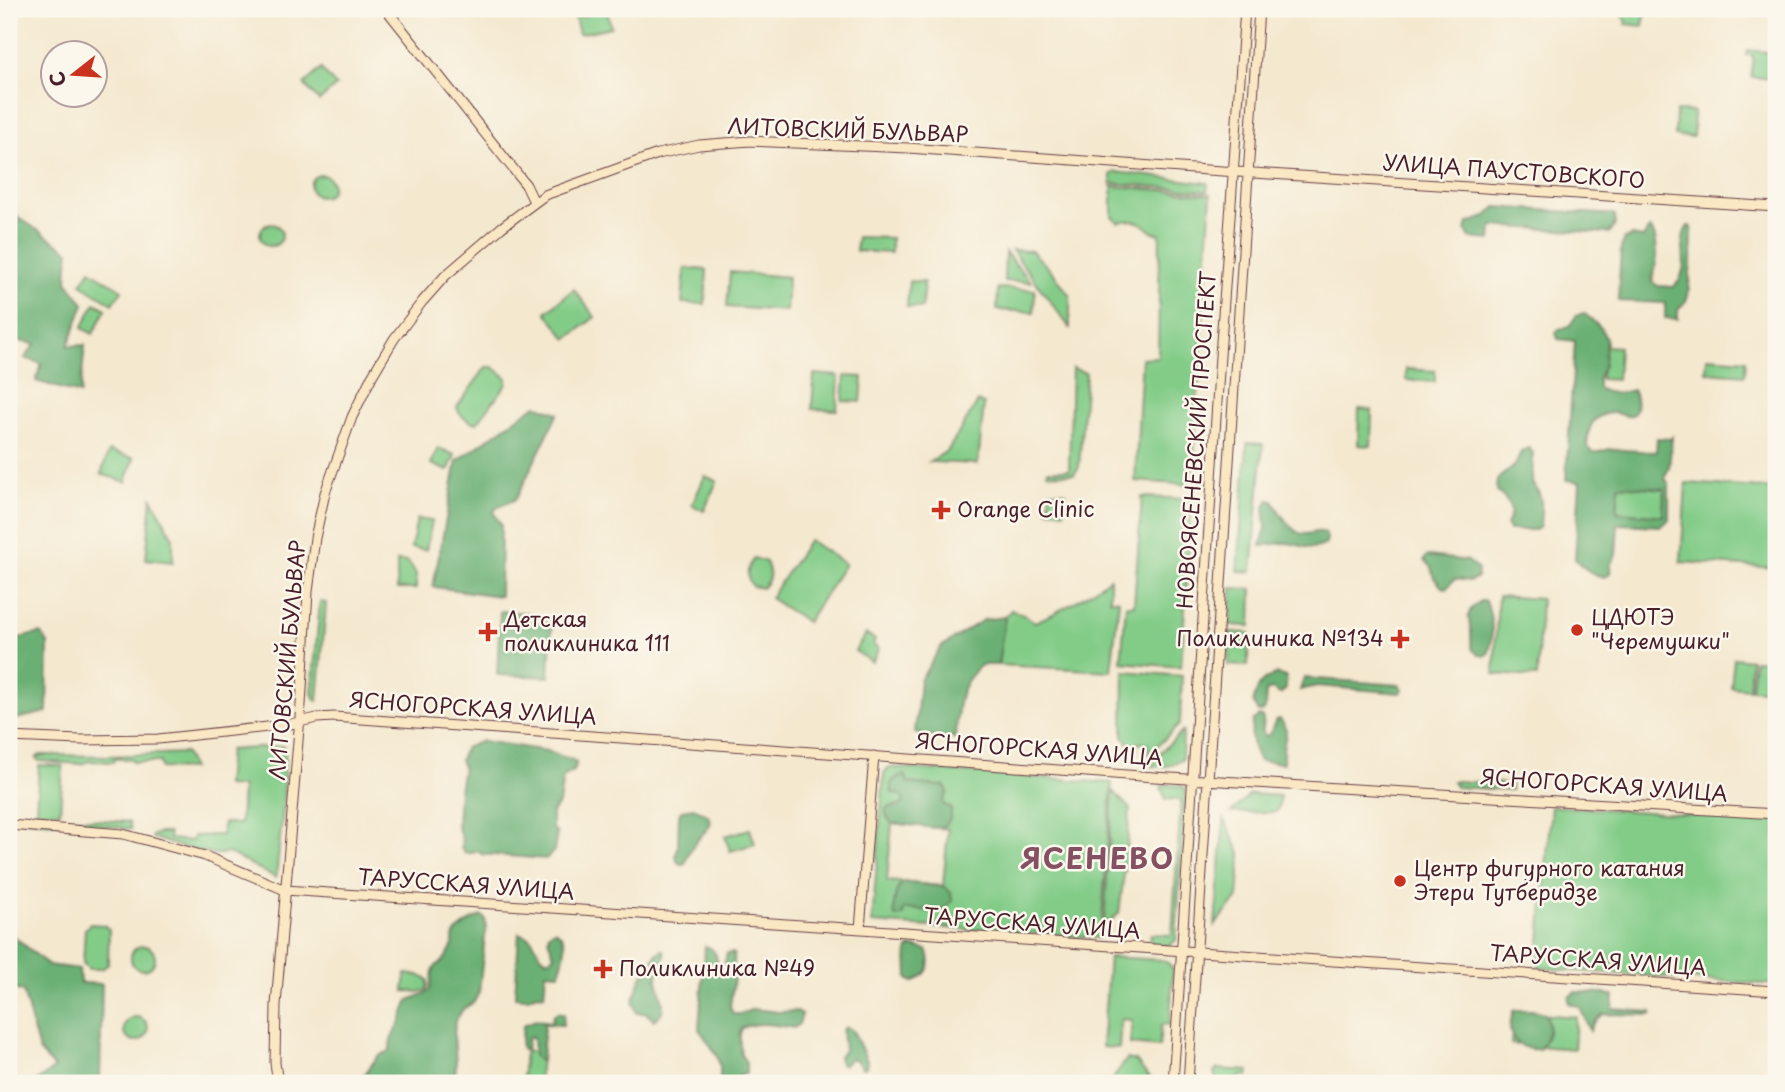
<svg xmlns="http://www.w3.org/2000/svg" width="1785" height="1092" viewBox="0 0 1785 1092" font-family="'Playpen Sans',sans-serif">
<style>
.green{fill:#83cc88;stroke:#66765a;stroke-width:2;fill-rule:evenodd}
.forest{fill:#6ab074;stroke:#5a6850;stroke-width:2;fill-rule:evenodd}
.lines{fill:none;stroke-linecap:round;stroke-linejoin:round}
.secondary-casing{stroke:#643d44;stroke-width:11}
.secondary{stroke:#fae7c3;stroke-width:9}
.poi-dot{fill:#c8321e;stroke:#fbf7ec;stroke-width:2.5}
.labels{text-anchor:middle;stroke-width:5;stroke-linejoin:round;paint-order:stroke}
.street-label{font-size:21px;fill:#4a1f2b;stroke:#fbf7ec}
.poi-label{font-size:21px;fill:#4a1f2b;stroke:#fbf7ec;text-anchor:start}
.district-label{font-size:28px;font-weight:bold;letter-spacing:2px;fill:#855062;stroke:#fbf7ec}
</style>
<rect width="100%" height="100%" fill="#fbf7ec"/>
<filter id="ink" filterUnits="userSpaceOnUse"><feTurbulence type="fractalNoise" baseFrequency=".0143" numOctaves="2"/><feDisplacementMap in="SourceGraphic" scale="14" xChannelSelector="R" yChannelSelector="G"/><feConvolveMatrix kernelMatrix="1 2 1 2 8 2 1 2 1" color-interpolation-filters="sRGB"/></filter>
<filter id="wash" filterUnits="userSpaceOnUse"><feTurbulence type="fractalNoise" baseFrequency=".00686" numOctaves="4" result="noise"/><feDisplacementMap in="SourceGraphic" scale="28" xChannelSelector="R" yChannelSelector="G"/><feGaussianBlur stdDeviation="1.57" result="paint"/><feColorMatrix in="noise" values="0 0 0 0 0 0 0 0 0 0 0 0 0 0 0 0 0 1.4 0 .05"/><feComposite in="paint" operator="in"/></filter>
<g filter="url(#wash)">
<rect width="100%" height="100%" fill="#f4e8cf"/>
<!-- green -->
<path class="green" d="M586 9H607L611 27 579 34 575 18 587 15Z
M1623 9 1648 10V15H1645L1643 26 1626 24V19L1623 17Z
M1747 50 1776 53V79L1751 77 1753 55H1746Z
M321 69 336 86 319 101 304 84Z
M1676 111 1694 112 1693 137 1675 136Z
M1116 172 1208 183 1207 191 1111 183V174Z
M310 186a11 11 0 1 1 22 0a11 11 0 1 1-22 0Z
M1112 186 1211 194 1192 485 1135 481 1142 358 1158 357 1160 234C1152 233 1151 230 1144 225 1136 220 1127 220 1118 222L1112 216Z
M260 235a11 11 0 1 1 22 0a11 11 0 1 1-22 0Z
M857 237 891 238V253L856 251Z
M1012 250 1032 251 1055 275 1070 296V328Z
M1005 252 1031 282 1004 281Z
M685 268 707 270 705 304 682 303Z
M90 270 122 290 113 304 81 284Z
M730 272 788 277 786 311 727 307Z
M909 281 924 282 922 308 907 307Z
M998 288 1035 290 1034 312 997 310Z
M574 289 595 317 567 339 546 312Z
M95 303 106 309 93 334 82 328Z
M1603 346 1619 347 1617 380 1601 379Z
M1707 357 1746 360 1745 375 1706 372Z
M486 367H493L507 378V384L477 423C468 422 459 416 457 407Z
M1072 368 1086 373 1079 467 1074 474 1047 473 1048 470H1069Z
M1406 369 1435 371V382L1406 380Z
M814 374 839 376 837 410 812 409Z
M845 376 863 377 861 402 843 401Z
M978 402 984 404 978 464 930 462 948 450Z
M1359 409 1372 410 1371 446 1358 445Z
M1247 443 1263 444 1252 572 1238 571Z
M438 448 455 455 448 471 431 464Z
M109 451 134 458 126 482 101 474Z
M705 476 717 481 704 511 692 505Z
M1686 483 1776 489V568L1681 562Z
M1619 485 1665 489 1663 516 1617 512Z
M1050 491 1066 492 1064 512 1048 510Z
M1142 497 1192 499 1181 667 1121 662 1126 605H1134Z
M152 498 173 538V562L146 559Z
M417 519 432 521 426 550 411 548Z
M809 540 845 564 807 622 770 598Z
M754 558 766 562C771 574 771 579 762 588L752 586C745 575 747 569 754 558Z
M397 561 408 562 416 574V589H397Z
M1110 578V599L1119 600 1111 671 998 665 1005 617 1011 610 1024 615 1035 622C1064 610 1085 597 1110 578Z
M1232 588 1252 589 1251 626 1230 625Z
M1498 596 1541 599 1537 677 1494 674Z
M320 602 326 603 318 701 315 700 312 693Z
M1230 632 1249 633 1248 666 1228 665Z
M866 634 875 640 873 645 879 649 872 662 855 651Z
M1734 658 1751 660 1749 689 1731 687Z
M1754 660 1776 661V691L1751 689Z
M1124 671 1182 676 1180 724 1148 755V744L1137 743 1136 753 1123 736Z
M1183 731 1182 760 1167 766H1151V761Z
M283 746 285 752 283 810 276 878 229 853C207 858 174 844 152 838L153 835 159 833H169V839L192 841 193 836 222 835 223 823 240 824 242 787 226 786 229 750Z
M185 753 192 769 161 768 160 762H133L132 759H114L113 762 89 761 82 764 39 761 36 758 40 755 107 756Z
M39 765 63 766 60 812 36 811Z
M889 767 1112 783 1101 931 1098 938 872 923 884 773ZM892 823 948 829 943 886 887 881Z
M1453 781 1511 784V790L1456 787Z
M1163 785 1182 786 1186 790 1176 940 1169 946 1154 945 1150 940 1151 934 1172 935 1181 800 1166 799 1161 788Z
M1113 791 1130 809 1126 859 1119 913 1106 925 1104 924Z
M1250 794 1280 796 1278 810 1275 812 1231 813Z
M1551 806 1776 820V985L1538 968Z
M13 814 129 822 131 829 107 826 15 819 12 817Z
M1224 819 1241 855 1238 898 1215 925Z
M750 829 755 844 730 851 725 836Z
M90 924 104 925 109 930 108 964 102 969H89L83 963 85 929Z
M131 958a12 12 0 1 1 24 0a12 12 0 1 1-24 0Z
M1109 957 1163 960 1169 964 1173 970 1170 1025 1163 1024 1161 1026 1159 1047 1130 1044 1132 1020 1121 1019 1119 1048 1102 1047Z
M406 974 419 975 428 980 427 990 418 992 404 991Z
M1514 1012 1576 1017 1574 1049 1511 1044Z
M124 1029a12 12 0 1 1 24 0a12 12 0 1 1-24 0Z
M525 1051 541 1053 539 1081 522 1080Z
M1127 1059 1136 1061 1153 1083H1110Z
M1217 1069 1249 1071 1248 1076H1240L1237 1083H1217L1214 1073Z"/>
<!-- forest -->
<path class="forest" d="M1496 207 1615 215C1616 223 1615 228 1609 233L1492 226 1491 240 1470 238 1466 230 1468 223 1486 217Z
M9 211 69 251 67 281 84 304 68 346 85 345 80 394 36 381 42 364 25 358 35 344 9 339Z
M1688 226H1690L1692 231 1691 262 1688 296 1686 301 1678 310V319L1665 318V303L1618 301 1621 248 1624 239 1632 236 1643 238 1648 230 1651 229C1661 245 1656 266 1652 282L1658 286 1674 287C1695 263 1674 245 1688 226Z
M1584 313 1601 328 1606 339 1604 365 1598 378V388C1608 395 1622 393 1633 390 1637 398 1638 408 1632 416 1625 417 1622 414 1615 413 1593 412 1586 429 1588 448L1593 452H1600L1609 449 1656 452 1657 438 1670 439 1672 437 1669 468 1665 476 1666 481 1669 483V520L1661 526 1618 524 1616 555 1611 563 1610 574 1605 577C1594 576 1582 567 1575 559L1580 482 1566 480 1575 341 1558 339 1556 333 1559 329 1569 327 1576 316ZM1619 485 1664 489 1663 516 1617 512Z
M536 405 558 413 516 499 496 508 494 513 501 525 500 596 433 587 457 461Z
M1529 448 1533 453 1532 483C1545 499 1541 506 1540 526L1536 530H1509L1506 525C1507 522 1509 519 1510 516 1513 506 1505 498 1498 493 1491 475 1507 475 1515 465 1521 457 1516 452 1529 448Z
M1269 500 1273 501C1278 510 1292 533 1303 534 1312 535 1316 529 1325 533L1327 538 1326 544C1312 553 1300 543 1285 543 1277 543 1269 545 1261 546L1266 528 1264 508Z
M1429 556 1468 561 1478 570 1477 578 1470 581 1454 579 1447 588 1442 587 1434 578 1431 567 1424 561 1425 557Z
M1480 601H1486C1492 617 1495 638 1488 654L1484 656C1468 651 1472 647 1471 633 1471 628 1469 621 1468 616L1471 609Z
M500 611 528 613V622L552 623 549 677 497 675Z
M1005 617 998 665H981C954 690 960 705 955 738L932 736 925 738 923 735 915 733 920 680 941 647 983 620Z
M41 633 48 643 47 712 16 719H9V640Z
M1277 674 1286 677V689L1280 694 1272 689 1266 691 1265 708 1262 712H1258L1253 702C1258 686 1259 680 1277 674Z
M1304 678 1400 685 1403 689 1401 693 1317 686 1300 690Z
M1259 716 1262 717C1266 724 1260 729 1264 736L1269 735 1276 720 1280 719C1290 732 1285 735 1283 749 1283 754 1283 758 1283 763L1259 761C1251 747 1250 735 1253 720Z
M482 741 548 751C558 757 568 756 576 762 576 772 570 773 563 777L559 804 552 812V828L557 834 554 851 546 859 481 854 478 851 473 853H465L461 847 462 839 457 826 459 790 463 767 460 760 465 748Z
M905 775 907 779 908 783 941 786 944 785 948 792 943 801V804L951 808C952 816 949 825 940 827 931 829 902 824 892 823 887 819 885 815 886 809L890 807 901 805 904 802 903 796 892 793C888 781 895 777 905 775Z
M693 808C728 821 702 829 692 848 689 852 687 858 685 864H680L677 861 676 855 678 847 679 814 682 810Z
M903 882 945 887 951 893 952 901 942 911 904 909 903 916 895 917C893 906 894 889 903 882Z
M482 916 485 919 486 927 479 992 474 1002 463 1009 455 1022 454 1036 456 1062 455 1083H361V1079L378 1056 390 1051C389 1036 395 1035 400 1023 403 1015 406 1008 409 1000L426 993 430 990 433 971 436 966 443 961 448 954 453 945V938L456 932 473 919Z
M554 930C571 937 564 959 559 973L546 972 544 995 536 994 528 998 515 997 519 933 531 938 541 955 547 960 551 958 554 955 548 939 549 933Z
M9 932 48 965 79 969 80 983 102 984 100 1083H34L55 1068 39 1051 23 991 9 989Z
M705 946C719 950 717 961 718 974L722 973 727 953H733L734 955V979L730 1006 733 1014H740L754 1009 779 1012 797 1011 802 1015 799 1024 794 1028C777 1025 759 1021 742 1028L740 1034V1046L741 1055 746 1062V1074L739 1076 738 1083H720V1067L717 1055 699 1029Z
M914 947 927 950C934 966 927 975 913 982L908 979 907 951 909 948Z
M662 950H664L665 956C663 964 657 970 657 978 658 993 672 1010 654 1020L646 1013H637L633 1002 641 978 648 970 657 953Z
M1575 992 1605 993 1609 995H1614L1613 1009 1652 1012V1015L1603 1014 1593 1024 1590 1031 1580 1007 1569 1003V997Z
M1516 1010H1532L1545 1013C1552 1026 1548 1036 1541 1048 1528 1052 1512 1044 1510 1029 1510 1023 1512 1017 1513 1011Z
M558 1012 564 1014 563 1025 544 1024 542 1061C529 1059 536 1044 532 1036L528 1038 526 1049 523 1050 521 1047 523 1025 536 1020 552 1022 553 1015Z
M847 1027 853 1031 868 1063 865 1068H862L855 1059H850L844 1065H841C836 1058 840 1056 844 1050L842 1031 843 1029Z"/>
</g>
<g filter="url(#ink)">
<g class="lines">
<!-- secondary casing -->
<g class="secondary-casing">
<path id="secondary" d="M386 9 526 185 534 202
M9 737 80 740 158 739 286 725 317 718 334 717 1154 777 1776 814
M9 825 123 834 205 856 285 890 1776 991
M860 929 874 756
M278 1083 275 1063 276 1005 301 705 308 592 315 538 325 493 352 417 372 376 394 339 422 302 445 276 502 227 545 195 658 154 699 145 750 141 908 148 1207 170 1776 207
M1173 1083 1220 356 1245 9
M1188 1083 1259 9"/>
</g>
<!-- secondary -->
<use href="#secondary" class="secondary"/>
</g>
</g>
<!-- markers -->
<g class="poi-dot">
<path d="M937.5 499.5h7v7h7v7h-7v7h-7v-7h-7v-7h7z"/>
<circle cx="1577" cy="630" r="7"/>
<path d="M484.5 621.5h7v7h7v7h-7v7h-7v-7h-7v-7h7z"/>
<path d="M1396.5 628.5h7v7h7v7h-7v7h-7v-7h-7v-7h7z"/>
<circle cx="1400" cy="881" r="7"/>
<path d="M599.5 958.5h7v7h7v7h-7v7h-7v-7h-7v-7h7z"/>
</g>
<g class="labels">
<!-- street labels -->
<g class="street-label">
<text transform="translate(848 131) rotate(2)" y="7">ЛИТОВСКИЙ БУЛЬВАР</text>
<text transform="translate(1514 172) rotate(4)" y="7">УЛИЦА ПАУСТОВСКОГО</text>
<text transform="translate(1197 440) rotate(-86)" y="7">НОВОЯСЕНЕВСКИЙ ПРОСПЕКТ</text>
<text transform="translate(288 660) rotate(-85)" y="7">ЛИТОВСКИЙ БУЛЬВАР</text>
<text transform="translate(473 709) rotate(4)" y="7">ЯСНОГОРСКАЯ УЛИЦА</text>
<text transform="translate(1039 750) rotate(4)" y="7">ЯСНОГОРСКАЯ УЛИЦА</text>
<text transform="translate(1604 786) rotate(4)" y="7">ЯСНОГОРСКАЯ УЛИЦА</text>
<text transform="translate(466 885) rotate(4)" y="7">ТАРУССКАЯ УЛИЦА</text>
<text transform="translate(1032 924) rotate(4)" y="7">ТАРУССКАЯ УЛИЦА</text>
<text transform="translate(1598 961) rotate(4)" y="7">ТАРУССКАЯ УЛИЦА</text>
</g>
<!-- poi labels -->
<g class="poi-label">
<text x="957" y="517">Orange Clinic</text>
<text x="1591" y="625">ЦДЮТЭ<tspan x="1591" dy="24">"Черемушки"</tspan></text>
<text x="504" y="627">Детская<tspan x="504" dy="24">поликлиника 111</tspan></text>
<text x="1384" y="646" text-anchor="end">Поликлиника №134</text>
<text x="1414" y="876">Центр фигурного катания<tspan x="1414" dy="24">Этери Тутберидзе</tspan></text>
<text x="619" y="976">Поликлиника №49</text>
</g>
<!-- district labels -->
<g class="district-label">
<text x="1098" y="869">ЯСЕНЕВО</text>
</g>
</g>
<!-- margin -->
<rect width="1785" height="1092" fill="none" stroke="#fbf7ec" stroke-width="35"/>
<!-- north arrow -->
<g transform="translate(74 74) rotate(253)"><circle r="33" fill="#fbf7ec" stroke="#b4a19f" stroke-width="2"/>
<path d="M0-5L12 26L0 18L-12 26Z" fill="#c8321e"/>
<text y="-10" font-size="19" font-weight="bold" text-anchor="middle" fill="#4a1f2b">С</text>
</g>
</svg>
